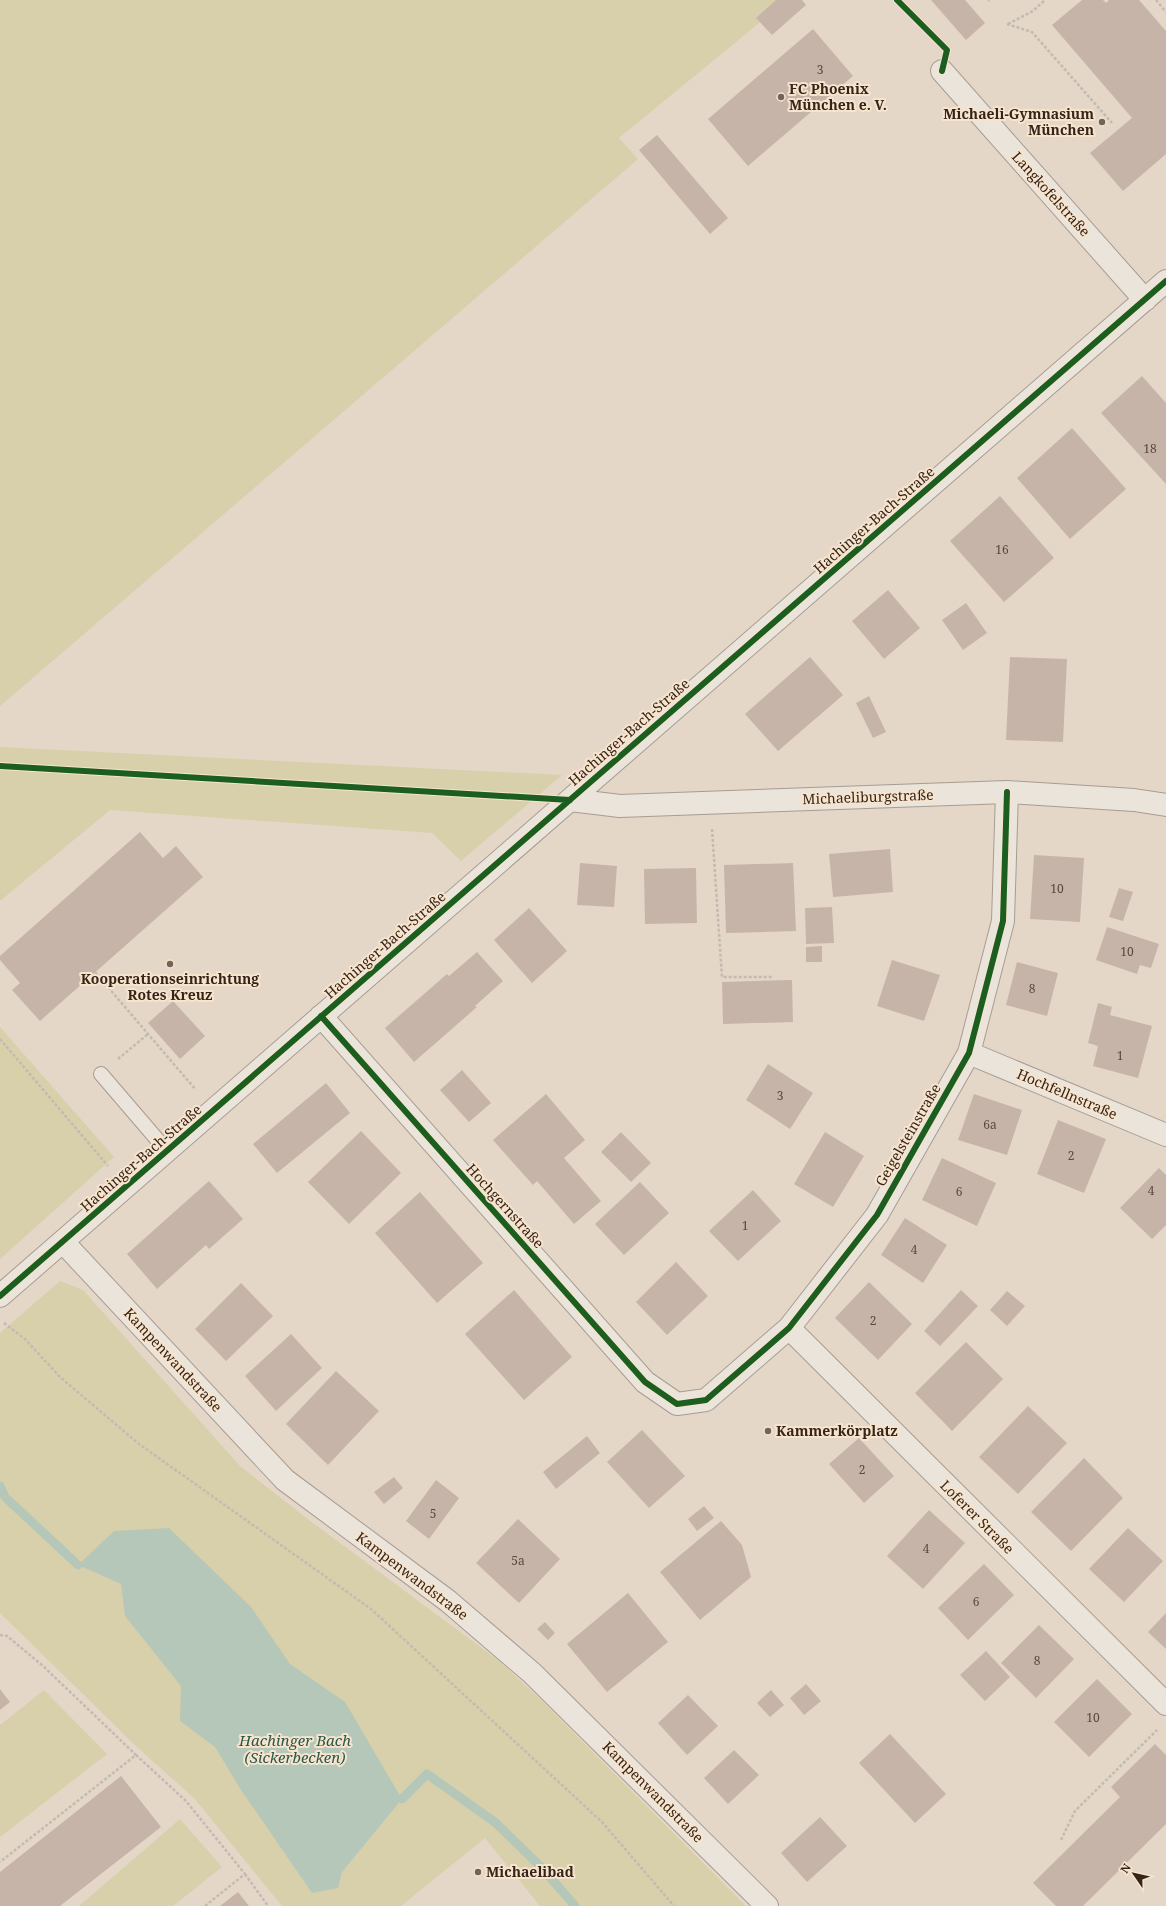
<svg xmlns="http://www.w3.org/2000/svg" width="1166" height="1906" viewBox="0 0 1166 1906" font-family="'Noto Serif',serif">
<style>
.green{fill:#d8d0aa}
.water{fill:#b5c7b9}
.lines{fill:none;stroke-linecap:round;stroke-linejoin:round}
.stream{stroke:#b5c7b9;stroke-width:9}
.building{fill:#c7b4a9}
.lane-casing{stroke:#a89c92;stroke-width:16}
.street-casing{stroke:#a89c92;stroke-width:24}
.path{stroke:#c3bab2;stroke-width:2.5;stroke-dasharray:3 2;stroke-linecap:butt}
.lane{stroke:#ebe4db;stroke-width:14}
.street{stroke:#ebe4db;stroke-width:22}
.cycleway-casing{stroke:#f7e4cd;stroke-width:8}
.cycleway{stroke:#1b5e20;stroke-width:6}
.poi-dot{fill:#736358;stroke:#f7e4cd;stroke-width:1.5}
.labels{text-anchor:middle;stroke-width:4;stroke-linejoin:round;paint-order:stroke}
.number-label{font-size:12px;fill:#5a483e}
.poi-label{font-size:14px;font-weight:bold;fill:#36241b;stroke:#f7e4cd;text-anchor:start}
.street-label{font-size:14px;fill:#36241b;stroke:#f7e4cd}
.water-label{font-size:15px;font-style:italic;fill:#29574d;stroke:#f7e4cd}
</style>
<rect width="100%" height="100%" fill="#e4d7c8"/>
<!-- green -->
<path class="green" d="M0 0H787L619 138 638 159 0 706Z
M0 747 562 775 461 861 432 833 110 810 0 901Z
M0 1027 114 1157 0 1259Z
M60 1281 83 1290 240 1466 309 1520 498 1660 540 1699 746 1906H540L485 1838 401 1906H282L194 1798 139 1749 0 1613V1333Z
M44 1690 107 1754 0 1837V1725Z
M180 1819 222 1867 173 1906H79Z"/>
<!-- water -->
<path class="water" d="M169 1528 251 1607 290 1664 345 1702 402 1799 342 1872 338 1888 312 1893 241 1790 215 1747 180 1721 181 1686 125 1616 121 1584 78 1565 114 1531Z"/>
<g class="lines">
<!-- stream -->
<path class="stream" d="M0 1486 5 1497 78 1565
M402 1799 427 1774 496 1823 542 1868 575 1906"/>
</g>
<!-- building -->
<path class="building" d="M776 0H802L806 5 772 35 756 18Z
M931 0H965L985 23 966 40Z
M1082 0H1103L1106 3 1109 0H1139L1166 31V154L1123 191 1090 153 1132 118 1052 25Z
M813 29 853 76 748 166 708 119Z
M657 135 728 218 710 234 639 150Z
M1142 376 1166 403V484L1101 413Z
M1072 428 1126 489 1070 539 1017 478Z
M1000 496 1054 558 1004 602 950 541Z
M888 590 920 628 884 659 852 621Z
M966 603 987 633 963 650 942 620Z
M810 657 843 695 778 751 745 714Z
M1010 657 1067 659 1063 742 1006 740Z
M869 696 886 732 873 738 856 703Z
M140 832 163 858 176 846 203 877 40 1021 12 990 20 983 0 960V956Z
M890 849 893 892 833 897 829 854Z
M1034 855 1084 858 1080 922 1030 919Z
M580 863 617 866 614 907 577 905Z
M793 863 796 931 726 933 724 865Z
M696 868 697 923 645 924 644 869Z
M1119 888 1133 892 1123 921 1109 917Z
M832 907 834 943 806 944 805 908Z
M529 908 567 951 532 983 494 940Z
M1107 927 1159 944 1151 968 1140 965 1137 974 1096 960Z
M822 946V962H806V947Z
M477 952 503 981 475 1006 477 1007 414 1062 385 1028 447 974 449 976Z
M892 960 940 975 924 1021 877 1006Z
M1017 962 1058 973 1047 1016 1006 1005Z
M792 980 793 1022 723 1024 722 982Z
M173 1001 205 1036 180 1059 148 1023Z
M1098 1003 1112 1007 1110 1015 1152 1026 1138 1078 1093 1066 1098 1046 1088 1043Z
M768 1064 813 1093 790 1129 746 1100Z
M462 1070 491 1103 469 1122 440 1090Z
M326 1083 350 1113 277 1173 253 1144Z
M546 1094 585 1140 564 1158 601 1201 574 1224 537 1181 533 1185 493 1140Z
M974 1094 1022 1110 1007 1155 958 1140Z
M1058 1120 1106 1139 1084 1193 1037 1174Z
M361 1131 401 1173 349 1224 308 1182Z
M621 1132 651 1163 631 1182 601 1152Z
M825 1132 864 1156 833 1207 794 1184Z
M942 1158 996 1183 977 1226 922 1200Z
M1159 1168 1166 1175V1225L1152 1239 1120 1208Z
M209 1181 243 1219 209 1249 206 1245 157 1289 127 1254Z
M640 1182 669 1213 624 1255 595 1224Z
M753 1190 781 1221 738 1261 709 1231Z
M420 1192 483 1263 437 1303 375 1233Z
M905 1218 947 1245 923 1283 881 1255Z
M676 1262 708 1296 667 1335 636 1302Z
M869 1282 912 1324 878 1360 835 1318Z
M241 1283 273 1316 226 1361 195 1329Z
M514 1290 572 1357 524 1400 465 1334Z
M961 1290 978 1306 940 1346 924 1331Z
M1007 1291 1025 1306 1007 1326 990 1310Z
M291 1334 322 1368 276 1411 245 1376Z
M966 1342 1003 1379 952 1431 915 1393Z
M336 1371 379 1411 328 1465 286 1424Z
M1028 1406 1067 1443 1018 1494 979 1457Z
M642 1430 685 1476 649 1508 607 1462Z
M587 1436 600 1453 556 1489 543 1472Z
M859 1438 894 1476 864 1503 829 1464Z
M1084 1458 1123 1498 1071 1551 1031 1512Z
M394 1477 403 1488 384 1504 374 1492Z
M436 1480 459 1498 429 1539 406 1521Z
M704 1506 714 1518 697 1531 688 1519Z
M929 1510 965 1543 923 1589 887 1556Z
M518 1519 560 1559 519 1603 476 1563Z
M721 1521 742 1545 751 1577 700 1620 660 1572Z
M1128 1528 1163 1561 1124 1602 1089 1569Z
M984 1564 1014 1595 968 1640 938 1608Z
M628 1593 668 1642 607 1692 567 1644Z
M1166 1613V1649L1148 1632Z
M545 1622 555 1633 548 1640 537 1629Z
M1039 1625 1074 1659 1036 1698 1001 1663Z
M986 1651 1010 1677 985 1701 960 1675Z
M1097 1679 1132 1714 1089 1757 1054 1722Z
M806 1684 821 1701 804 1715 790 1698Z
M0 1689 10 1702 0 1710Z
M771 1690 784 1705 770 1717 757 1703Z
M688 1695 718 1726 687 1755 658 1723Z
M890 1734 946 1794 915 1823 859 1763Z
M1155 1744 1166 1755V1824L1083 1906H1056L1033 1883 1120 1797 1111 1787Z
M734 1750 759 1775 728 1804 704 1778Z
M121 1776 161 1827 60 1906H0V1872Z
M820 1817 847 1846 807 1882 781 1853Z
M238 1892 249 1906H220Z"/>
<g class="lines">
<!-- lane casing -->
<g class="lane-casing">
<path id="lane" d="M101 1074 167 1151"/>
</g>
<!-- street casing -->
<g class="street-casing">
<path id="street" d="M942 71 1145 300
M570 800 620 806 1007 792 1134 800 1166 805
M321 1016 645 1382 677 1404 706 1400 789 1328 877 1215 969 1053 1003 921 1007 792
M969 1053 1166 1135
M63 1242 285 1480 448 1601 532 1673 767 1906
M0 1296 1166 281
M789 1328 1166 1704"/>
</g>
<!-- path -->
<path class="path" d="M1156 0 1166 12
M988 1 989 0
M1007 24 1032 32 1112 123
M1008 24 1033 11 1045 0
M712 829 722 977H773
M95 972 196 1090
M0 1039 108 1166
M118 1059 148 1034
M4 1323 25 1339 60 1377 139 1444 371 1609 602 1822 674 1906
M0 1635 7 1636 43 1666 136 1755 0 1862
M136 1755 186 1801 245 1874 205 1906
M1061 1840 1075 1811 1157 1730
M245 1874 268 1906"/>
<!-- lane -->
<use href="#lane" class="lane"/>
<!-- street -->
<use href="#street" class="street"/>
<!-- cycleway casing -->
<g class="cycleway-casing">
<path id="cycleway" d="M897 0 947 50 942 71
M0 766 570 800
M321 1016 645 1382 677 1404 706 1400 789 1328 877 1215 969 1053 1003 921 1007 792
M0 1296 1166 281"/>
</g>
<!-- cycleway -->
<use href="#cycleway" class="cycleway"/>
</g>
<!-- markers -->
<g class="poi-dot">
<circle cx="781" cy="97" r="4"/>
<circle cx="1102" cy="122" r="4"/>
<circle cx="170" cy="964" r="4"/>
<circle cx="768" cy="1431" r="4"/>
<circle cx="478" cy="1872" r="4"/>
</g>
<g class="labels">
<!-- number labels -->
<g class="number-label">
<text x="820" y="74">3</text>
<text x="1150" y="453">18</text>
<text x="1002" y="554">16</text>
<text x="1057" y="893">10</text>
<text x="1127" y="956">10</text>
<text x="1032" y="993">8</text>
<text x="1120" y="1060">1</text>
<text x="780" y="1100">3</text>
<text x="990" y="1129">6a</text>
<text x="1071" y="1160">2</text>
<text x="1151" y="1195">4</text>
<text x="959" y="1196">6</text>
<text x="745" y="1230">1</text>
<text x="914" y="1254">4</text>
<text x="873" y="1325">2</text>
<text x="862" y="1474">2</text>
<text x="433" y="1518">5</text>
<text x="926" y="1553">4</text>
<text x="518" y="1565">5a</text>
<text x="976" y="1606">6</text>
<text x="1037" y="1665">8</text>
<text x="1093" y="1722">10</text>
</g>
<!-- poi labels -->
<g class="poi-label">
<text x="789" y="94">FC Phoenix<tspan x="789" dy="16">München e. V.</tspan></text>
<text x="1094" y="119" text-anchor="end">Michaeli-Gymnasium<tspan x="1094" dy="16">München</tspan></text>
<text x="170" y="984" text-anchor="middle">Kooperationseinrichtung<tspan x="170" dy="16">Rotes Kreuz</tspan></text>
<text x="776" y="1436">Kammerkörplatz</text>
<text x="486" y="1877">Michaelibad</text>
</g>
<!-- street labels -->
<g class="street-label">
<text transform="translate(1051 194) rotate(48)" y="5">Langkofelstraße</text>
<text transform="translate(874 520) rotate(-41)" y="5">Hachinger-Bach-Straße</text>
<text transform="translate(629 732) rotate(-41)" y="5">Hachinger-Bach-Straße</text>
<text transform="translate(868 797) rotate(-2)" y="5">Michaeliburgstraße</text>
<text transform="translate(385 945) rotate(-41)" y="5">Hachinger-Bach-Straße</text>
<text transform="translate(1067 1094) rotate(23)" y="5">Hochfellnstraße</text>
<text transform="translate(908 1135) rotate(-60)" y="5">Geigelsteinstraße</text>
<text transform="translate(141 1158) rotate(-41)" y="5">Hachinger-Bach-Straße</text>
<text transform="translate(505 1206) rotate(48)" y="5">Hochgernstraße</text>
<text transform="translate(173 1360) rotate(47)" y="5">Kampenwandstraße</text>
<text transform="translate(977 1517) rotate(45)" y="5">Loferer Straße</text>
<text transform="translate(412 1576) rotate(37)" y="5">Kampenwandstraße</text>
<text transform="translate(653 1792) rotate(45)" y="5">Kampenwandstraße</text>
</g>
<!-- water labels -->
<g class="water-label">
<text x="295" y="1746">Hachinger Bach<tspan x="295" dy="17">(Sickerbecken)</tspan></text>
</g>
</g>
<!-- north arrow -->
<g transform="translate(1134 1874) rotate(304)" stroke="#f7e4cd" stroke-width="3" paint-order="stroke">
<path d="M0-3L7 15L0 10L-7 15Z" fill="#36241b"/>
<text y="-6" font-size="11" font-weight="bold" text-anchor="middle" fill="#36241b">N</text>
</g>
</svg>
